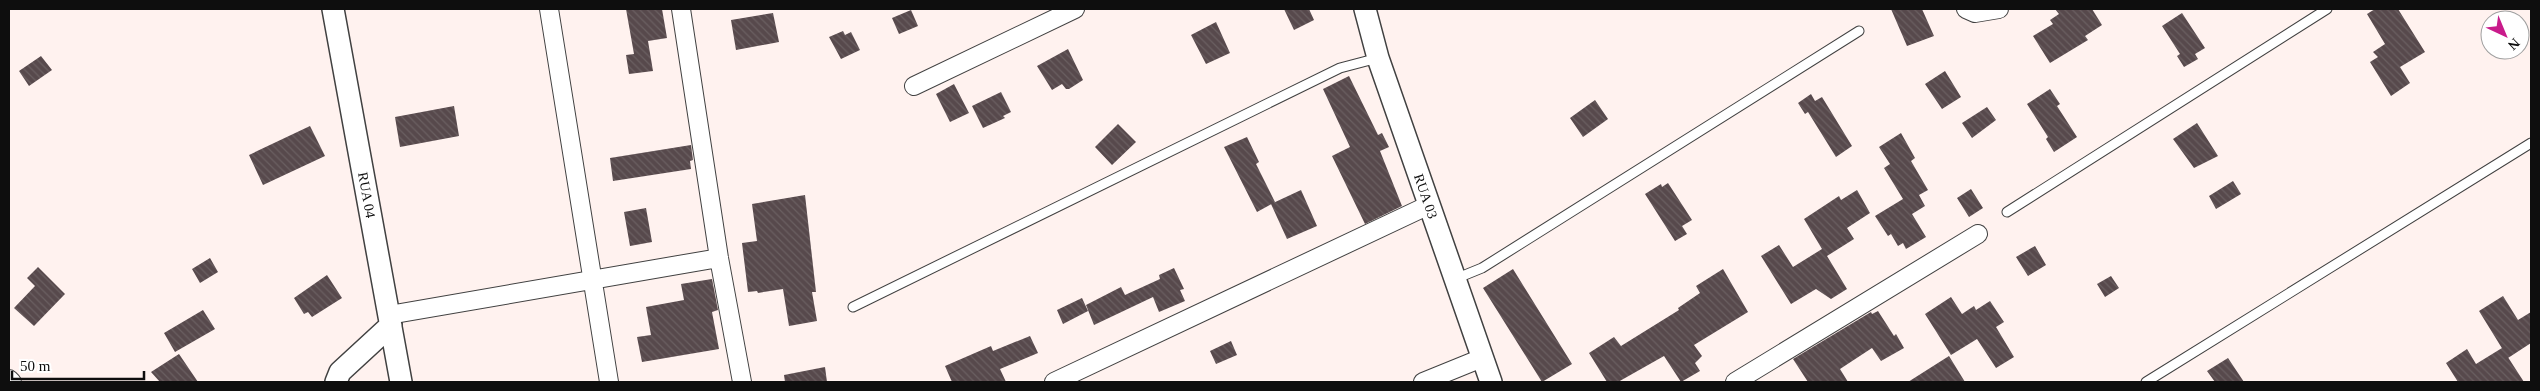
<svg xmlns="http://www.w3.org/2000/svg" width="2540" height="391" viewBox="0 0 2540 391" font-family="'Times New Roman',serif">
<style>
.building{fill:url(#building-back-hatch)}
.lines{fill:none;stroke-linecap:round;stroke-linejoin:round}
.service-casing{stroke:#414141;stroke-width:11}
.minor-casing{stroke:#414141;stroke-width:20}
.tertiary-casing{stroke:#414141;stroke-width:24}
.service{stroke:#fff;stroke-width:9}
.minor{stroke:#fff;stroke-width:18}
.tertiary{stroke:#fff;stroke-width:21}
.labels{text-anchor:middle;stroke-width:5;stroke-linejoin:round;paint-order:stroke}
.street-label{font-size:14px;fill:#0e0e0e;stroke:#fff}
</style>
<defs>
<pattern id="building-back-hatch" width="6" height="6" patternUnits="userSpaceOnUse" patternTransform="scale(1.25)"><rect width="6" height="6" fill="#57494c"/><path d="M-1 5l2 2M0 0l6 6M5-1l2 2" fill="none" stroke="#6a5f61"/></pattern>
</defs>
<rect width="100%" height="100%" fill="#fff2ef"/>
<!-- building -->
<path class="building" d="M626 9H662L667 38 648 41 653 71 629 74 626 55 634 54Z
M1284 9H1309L1314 20 1294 30Z
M1891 9H1922L1934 36 1907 46Z
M2055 9H2092L2102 25 2085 36 2088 40 2050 63 2033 36 2053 24 2050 20 2059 14Z
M2375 9H2398L2425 52 2400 67 2410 83 2391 96 2370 62 2378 57 2373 52 2385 44 2367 14Z
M911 10 918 26 899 34 892 18Z
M773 13 779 42 736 50 731 20Z
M2182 13 2205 48 2195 54 2198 59 2184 67 2177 56 2180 54 2162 26Z
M1216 22 1230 53 1206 64 1191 35Z
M843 31 845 35 851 32 860 50 841 59 829 37Z
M1068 49 1083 80 1069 89H1066L1062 84 1052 90 1037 66Z
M41 56 52 70 29 86 19 71Z
M1945 71 1961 97 1942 109 1925 84Z
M1349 76 1378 135 1382 133 1389 147 1380 151 1402 206 1365 224 1332 156 1350 147 1323 89Z
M954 84 969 113 950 122 936 94Z
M2050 89 2060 104 2057 106 2077 137 2054 152 2046 139 2048 137 2027 104Z
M1001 92 1011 112 1003 116 1005 118 983 128 972 106Z
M1811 94 1815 101 1822 97 1852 146 1836 157 1808 112 1805 114 1798 103Z
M1595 100 1608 119 1583 137 1570 118Z
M454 106 459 136 400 147 395 117Z
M1987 107 1996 120 1972 138 1962 123Z
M2197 123 2218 156 2194 168 2173 139Z
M1118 124 1136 142 1112 165 1095 147Z
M310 126 325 156 263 185 249 155Z
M1901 133 1915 158 1911 161 1928 190 1919 195 1925 206 1912 214 1926 237 1906 249 1903 243 1898 246 1891 234 1888 236 1875 216 1903 199 1884 168 1890 164 1879 147Z
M1247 137 1259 162 1256 164 1275 202 1257 212 1224 147Z
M691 145 693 160 690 161 691 169 613 181 610 158Z
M2233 181 2241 194 2216 209 2209 196Z
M1668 183 1692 220 1682 226 1687 234 1675 241 1645 194 1661 184 1662 187Z
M1971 189 1983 208 1969 217 1957 198Z
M1301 190 1317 226 1287 239 1271 204Z
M1857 190 1870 213 1847 228 1854 239 1827 256 1847 289 1831 299 1816 289 1791 304 1761 256 1779 245 1793 267 1822 249 1804 219 1839 196 1841 200Z
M805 195 816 292H812L817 321 789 326 783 289 758 293 757 291 748 292 742 243 757 241 752 204Z
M646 208 652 242 630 246 624 212Z
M2035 246 2046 265 2028 276 2016 257Z
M210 258 218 272 200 283 192 269Z
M38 267 65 294 34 326 14 308 35 286 27 278Z
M1174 268 1184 289 1180 290 1185 301 1159 312 1153 297 1094 325 1086 305 1121 287 1125 295 1160 279 1159 275Z
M1513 269 1572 364 1542 382 1483 288Z
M1723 269 1748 312 1694 345 1702 356 1695 363 1700 371 1681 382 1664 356 1618 382H1607L1589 353 1614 337 1621 346 1679 310 1678 308 1700 293 1696 286Z
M327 275 342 298 312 317 308 312 304 314 294 298Z
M2111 276 2119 288 2105 297 2097 284Z
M712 279 718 310 712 312 719 349 642 362 637 337 651 335 646 307 684 300 681 284Z
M2503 296 2518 320 2531 312V343L2508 358 2479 311Z
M1951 297 1962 314 1974 306 1976 310 1990 301 2004 322 1996 327 2014 357 1996 368 1977 339 1951 355 1925 314Z
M1082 298 1088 311 1063 324 1057 310Z
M203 310 215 329 175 352 164 333Z
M1878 311 1894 336 1896 334 1904 348 1881 361 1872 348 1840 369 1848 382H1808L1793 359 1871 312 1872 314Z
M1030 336 1038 353 1000 369 1006 382H952L945 366 991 346 993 351Z
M1231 341 1237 355 1216 364 1210 351Z
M2502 348 2524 382H2458L2446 363 2467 349 2476 364Z
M179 354 198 382H160L151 372Z
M1949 356 1965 382H1908Z
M2228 358 2244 382H2215L2207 371Z
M825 367 827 382H785L784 375Z"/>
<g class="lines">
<!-- service casing -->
<g class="service-casing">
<path id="service" d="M2007 212 2327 9
M1455 279 1482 268 1859 31
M853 307 1340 68 1378 58
M2146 382 2531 143"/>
</g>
<!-- minor casing -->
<g class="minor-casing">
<path id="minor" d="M549 9 609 382
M681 9 719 258 742 382
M1966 9 1975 13 1999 9
M914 86 1075 9
M389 315 719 258
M9 379 12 382
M1054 382 1429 205
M1423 382 1482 358
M1735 382 1978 234"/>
</g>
<!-- tertiary casing -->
<g class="tertiary-casing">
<path id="tertiary" d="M333 9 401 382
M1365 9 1378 58 1491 382
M336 382 340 372 391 325"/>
</g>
<!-- service -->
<use href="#service" class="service"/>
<!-- minor -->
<use href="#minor" class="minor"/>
<!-- tertiary -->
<use href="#tertiary" class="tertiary"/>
</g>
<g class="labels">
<!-- street labels -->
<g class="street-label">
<text transform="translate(367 195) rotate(80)" y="5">RUA 04</text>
<text transform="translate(1426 196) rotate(71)" y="5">RUA 03</text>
</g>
</g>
<!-- border -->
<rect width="2540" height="391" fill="none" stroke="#0e0e0e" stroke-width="20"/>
<!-- north arrow -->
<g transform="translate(2505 35) rotate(136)"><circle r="24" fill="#ffffff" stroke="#9f9f9f"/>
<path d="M0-4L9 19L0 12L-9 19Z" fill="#c91b8b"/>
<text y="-8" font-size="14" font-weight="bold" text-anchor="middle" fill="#0e0e0e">N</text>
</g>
<!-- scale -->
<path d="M12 371v8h132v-8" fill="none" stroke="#0e0e0e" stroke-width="2.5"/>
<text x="20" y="371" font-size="15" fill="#0e0e0e" stroke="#ffffff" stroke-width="4" paint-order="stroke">50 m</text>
</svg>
